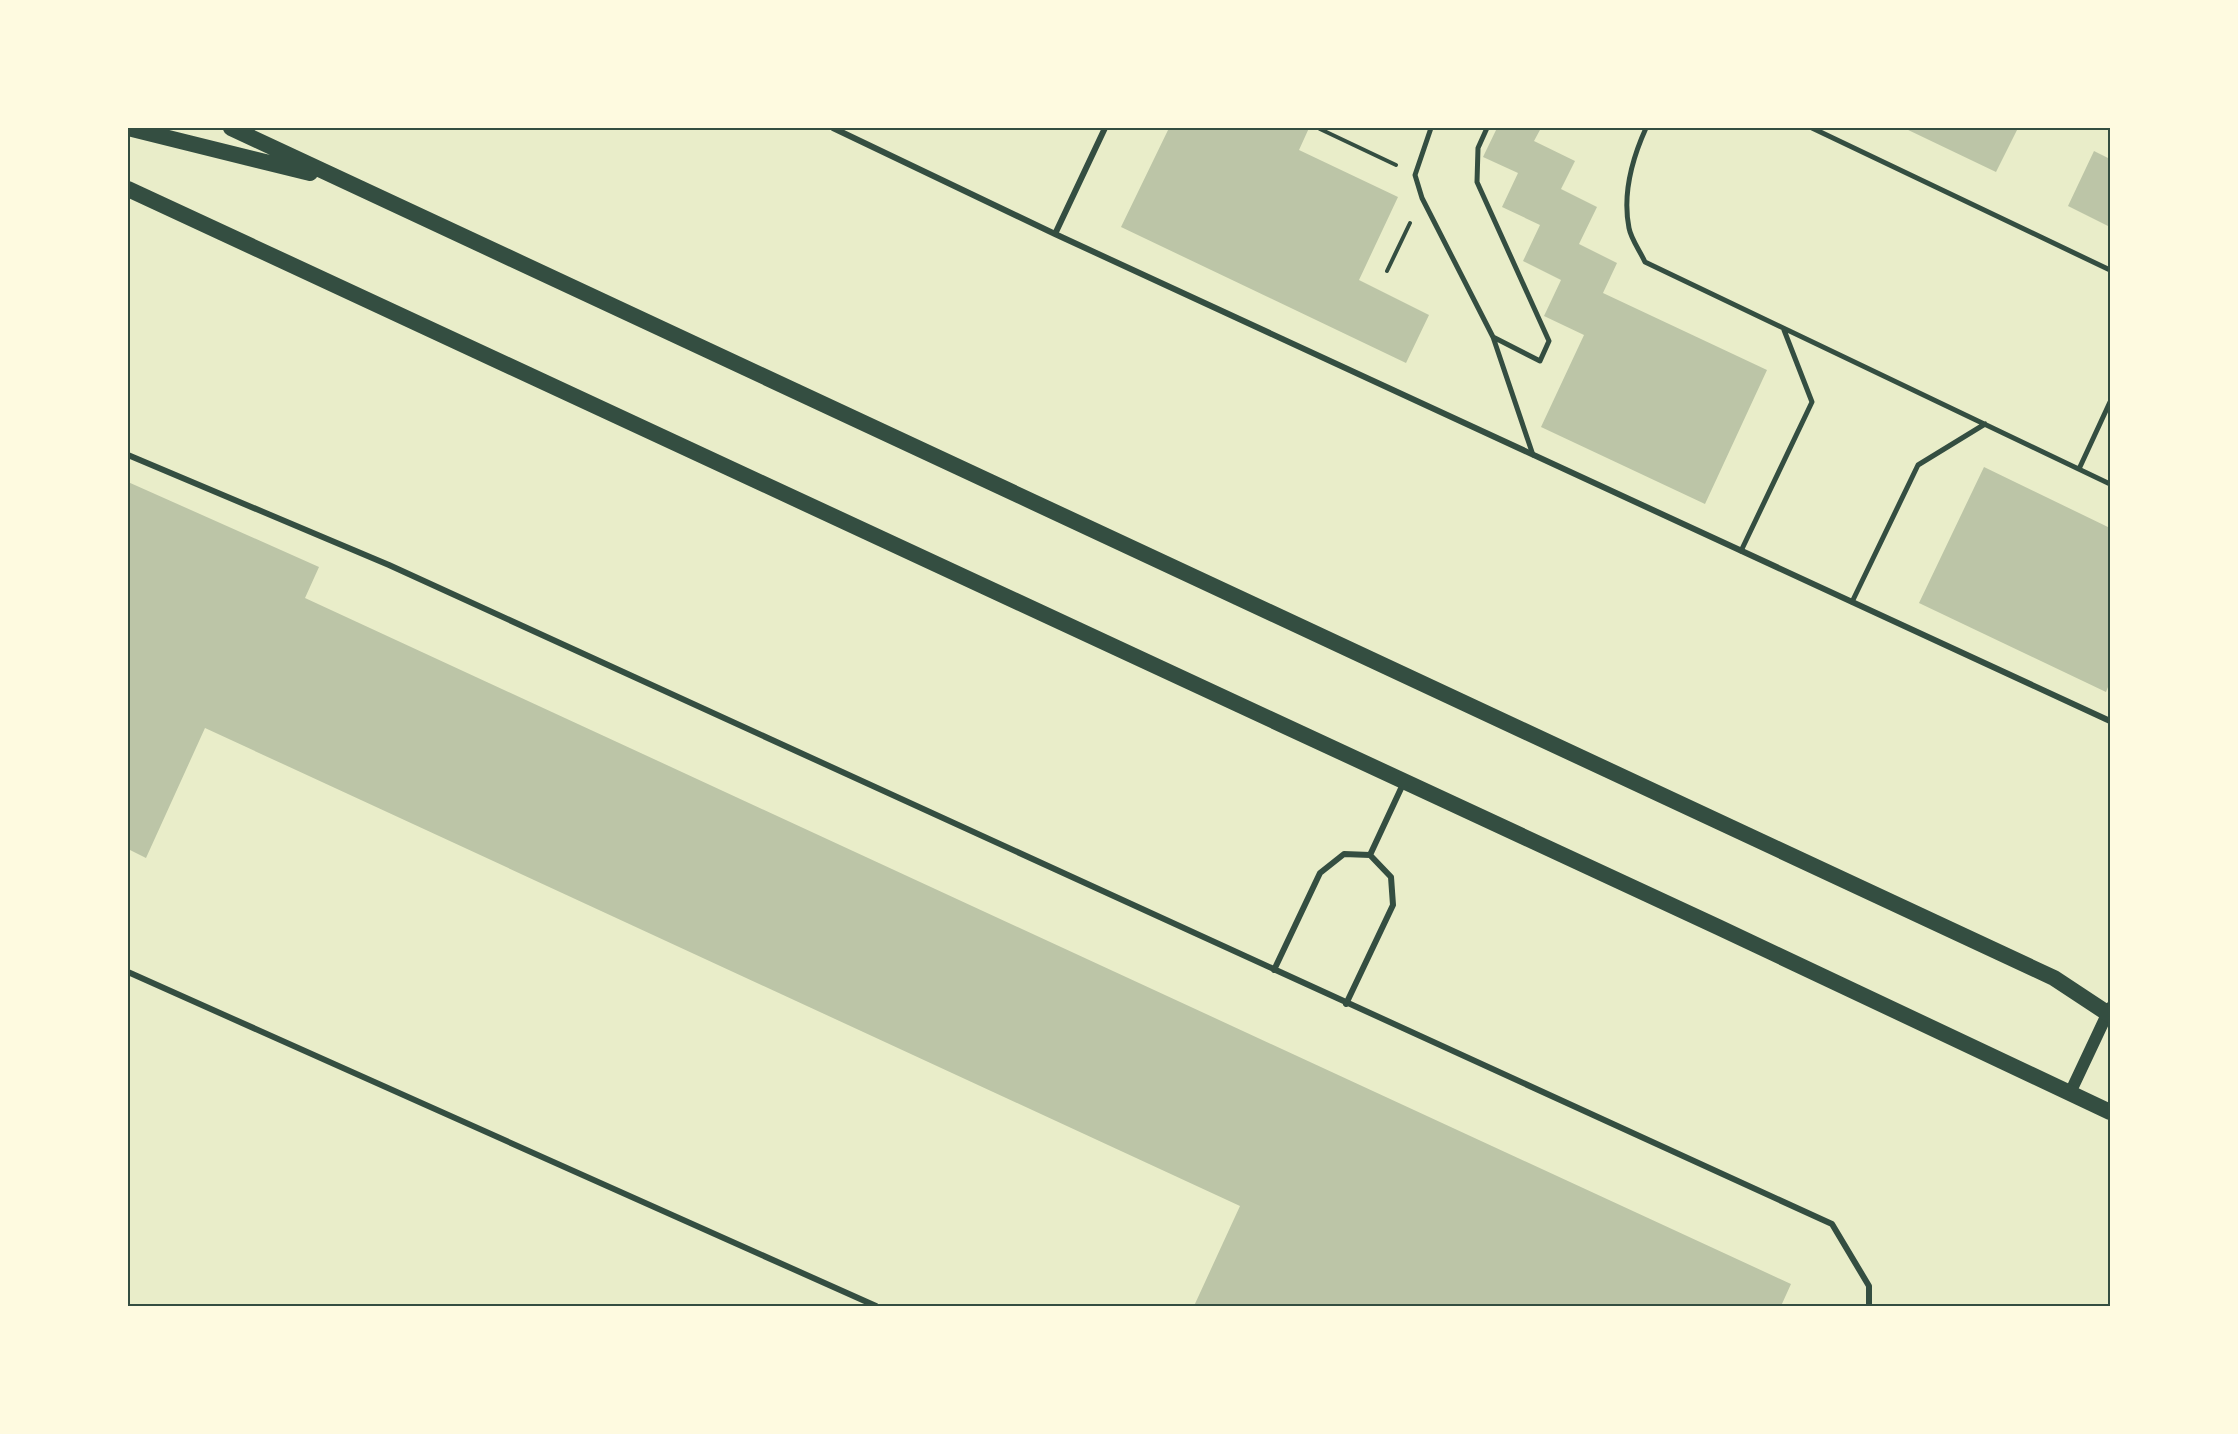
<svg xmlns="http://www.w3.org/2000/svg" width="2238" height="1434" viewBox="0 0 2238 1434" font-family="'Alegreya Sans',sans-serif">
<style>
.building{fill:#bcc5a7}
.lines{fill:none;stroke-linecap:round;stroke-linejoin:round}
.path{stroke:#344e41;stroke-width:4}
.pedestrian{stroke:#344e41;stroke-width:5}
.minor{stroke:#344e41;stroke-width:6}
.secondary{stroke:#344e41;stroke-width:12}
.trunk{stroke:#344e41;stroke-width:16}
.neatline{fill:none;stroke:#344e41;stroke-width:2}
</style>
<rect width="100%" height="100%" fill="#e9edc9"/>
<!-- building -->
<path class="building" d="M1169 128H1309L1299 150 1398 197 1359 280 1429 315 1406 363 1121 227Z
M1497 128H1541L1534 141 1575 161 1561 189 1597 207 1579 244 1617 263 1603 293 1767 370 1705 504 1541 427 1584 335 1544 316 1561 280 1523 261 1540 225 1502 207 1518 173 1483 157Z
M1904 128H2018L1996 172Z
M2094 151 2110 159V227L2068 206Z
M1984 467 2110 528V682L2106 692 1919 603Z
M128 482 319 567 305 598 1791 1284 1781 1306H1194L1240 1206 205 728 146 858 128 849Z"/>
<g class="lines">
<!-- path -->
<path class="path" d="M1320 129 1396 165
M1387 271 1410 223"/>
<!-- pedestrian -->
<path class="pedestrian" d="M1431 128 1415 175 1422 198 1493 337 1540 361 1549 341 1477 182 1478 148 1487 128
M1646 128C1632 159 1622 193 1629 228 1631 239 1640 251 1645 262L2110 484
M1812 128 2110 270
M1493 337 1533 455
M2079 469 2110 402
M1741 551 1812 402 1784 330
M1852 602 1918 465 1985 424"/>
<!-- minor -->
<path class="minor" d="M833 128 1055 234 2110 721
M1055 234 1105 128
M128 455 389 565 1832 1224 1869 1286V1306
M1370 855 1404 782
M1274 970 1320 873 1344 854 1370 855 1391 877 1393 905 1346 1004
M128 972 876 1306"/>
<!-- secondary -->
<path class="secondary" d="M2070 1093 2110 1008"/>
<!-- trunk -->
<path class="trunk" d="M128 128 310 173
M231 128 2054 978 2110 1015
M128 189 1718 927 2110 1112"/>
</g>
<!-- border -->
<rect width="2238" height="1434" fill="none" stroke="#fefae0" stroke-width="258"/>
<rect x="129" y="129" width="1980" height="1176" class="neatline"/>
</svg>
